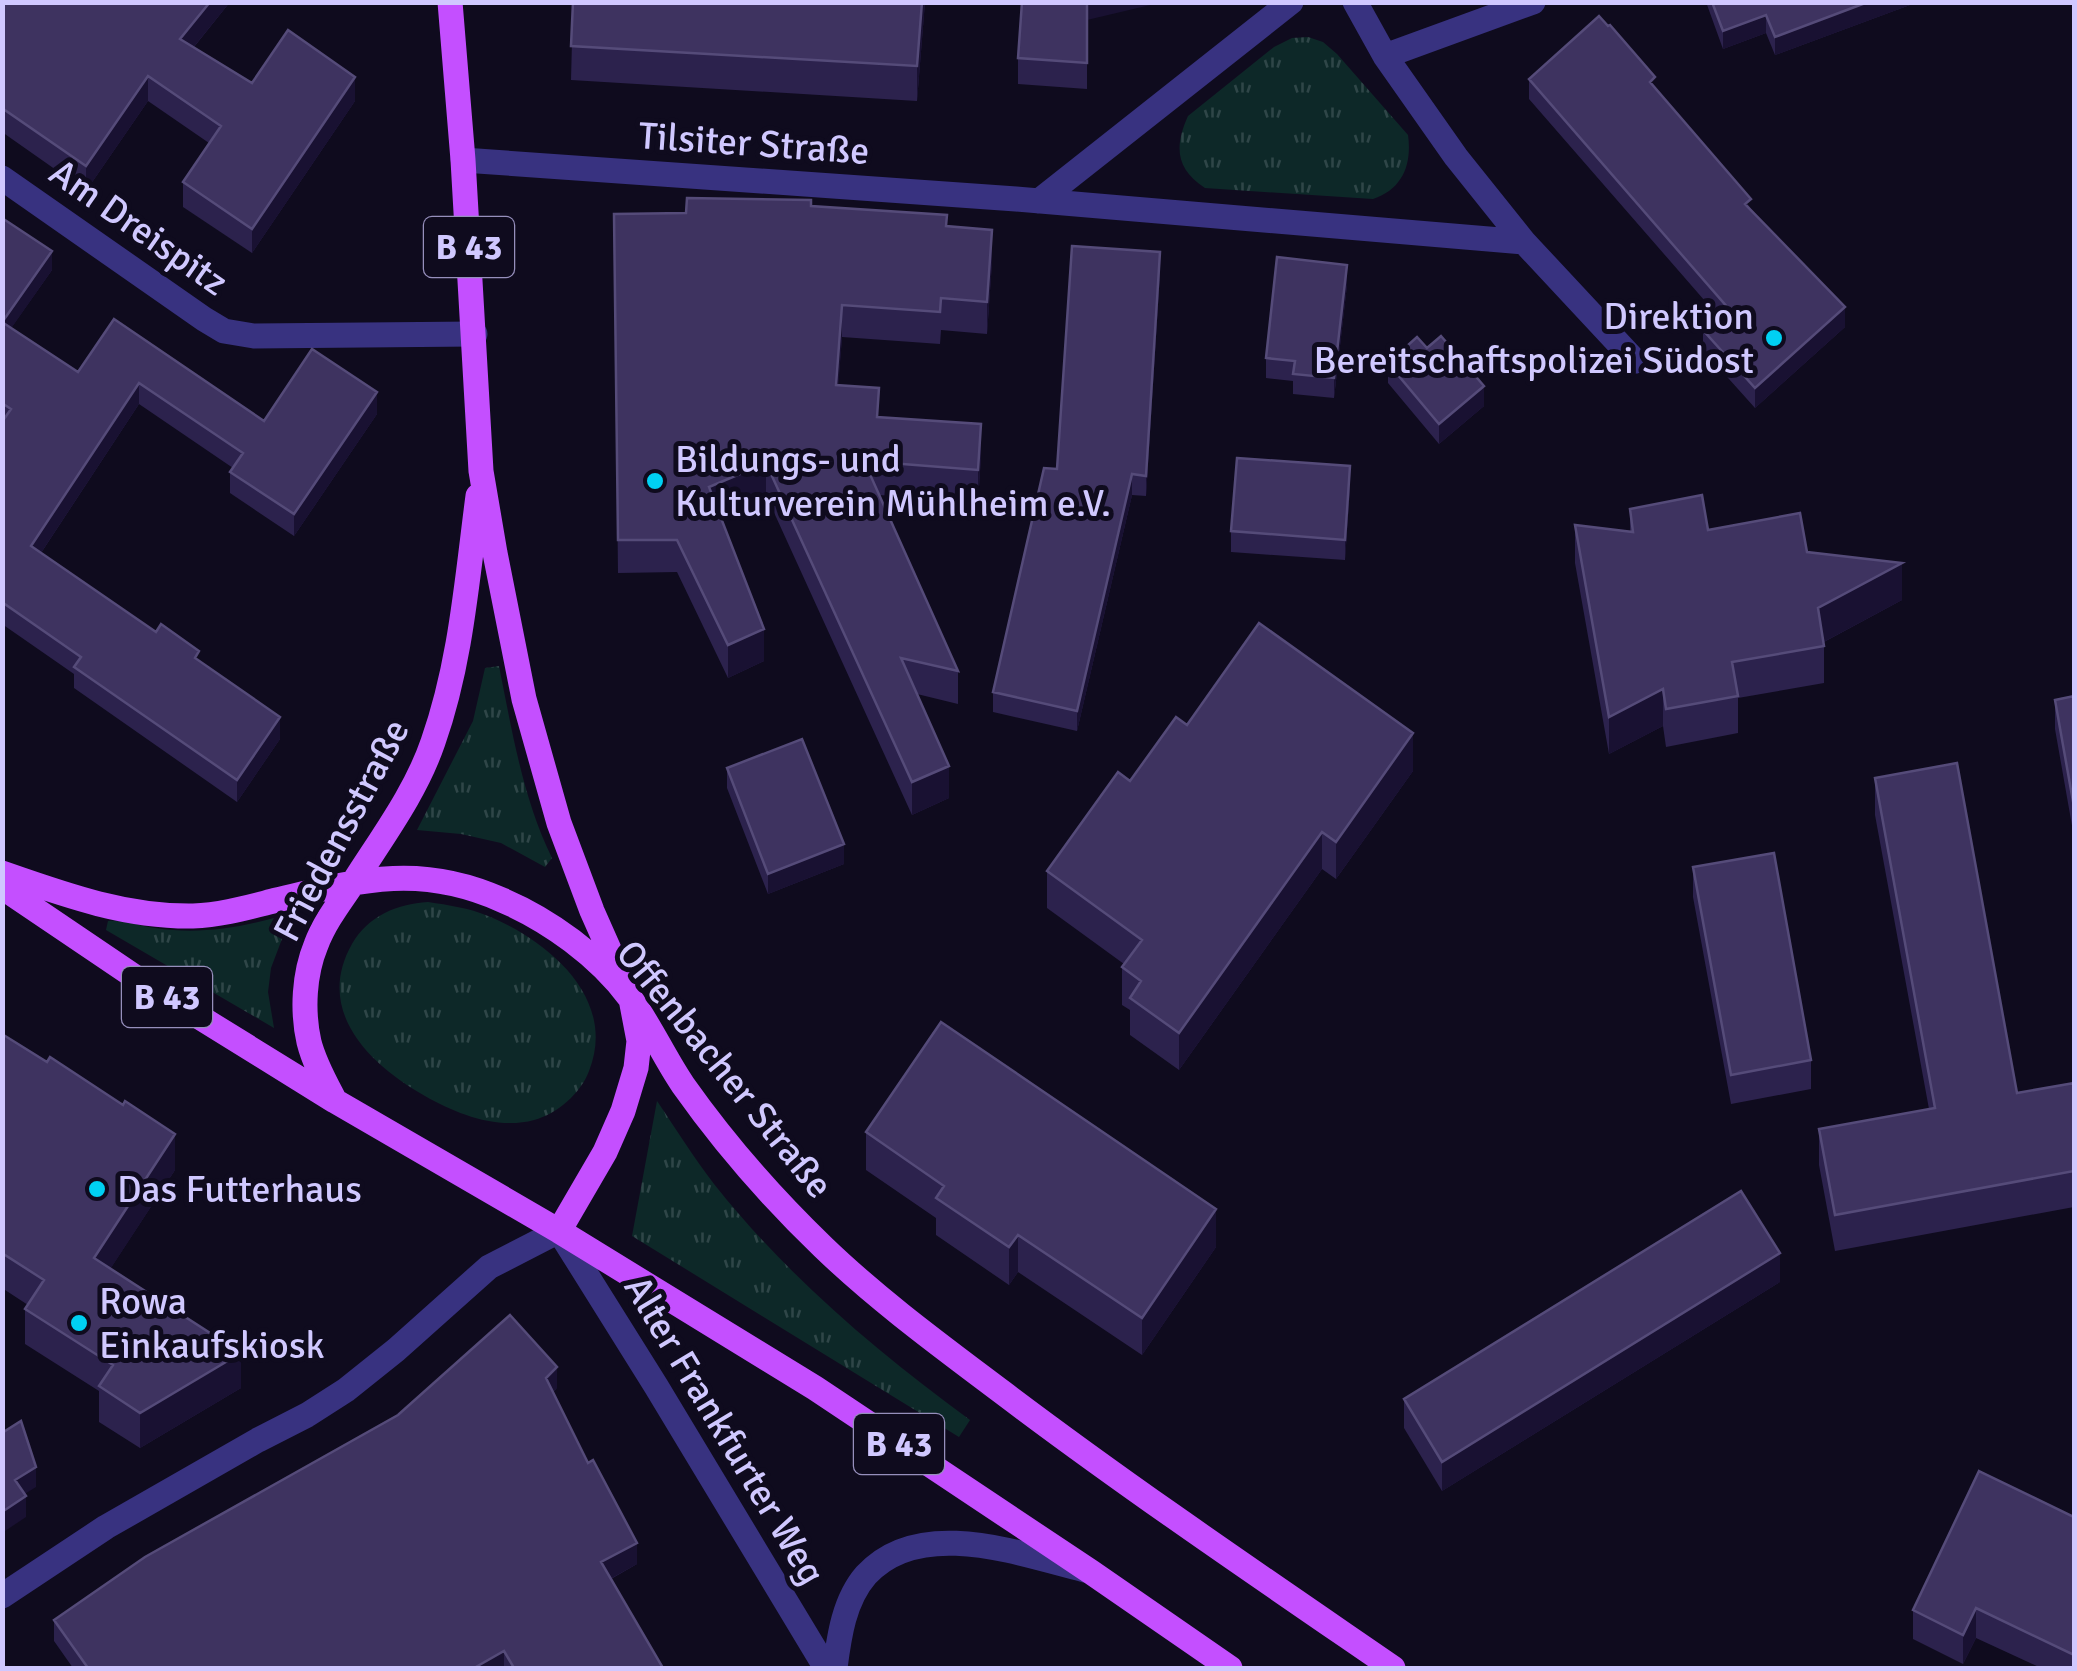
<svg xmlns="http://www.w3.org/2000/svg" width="2077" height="1671" viewBox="0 0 2077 1671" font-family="Signika,sans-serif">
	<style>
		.grass { fill: url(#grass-tufts) }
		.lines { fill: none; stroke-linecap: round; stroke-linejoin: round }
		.street { stroke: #383280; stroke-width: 25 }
		.primary { stroke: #c44fff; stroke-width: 25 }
		.wall { fill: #2c224d }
		.shaded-wall { fill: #191132 }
		.building { fill: #3e3360; stroke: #554b79; stroke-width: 2.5 }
		.poi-dot { fill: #00d0f3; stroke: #0f0b1e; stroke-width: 4 }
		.labels { text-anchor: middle; stroke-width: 10; stroke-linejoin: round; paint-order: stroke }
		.shield { fill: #0f0b1e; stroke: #968fbc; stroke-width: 2.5 }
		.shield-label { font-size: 35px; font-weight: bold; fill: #d0c8ff }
		.street-label { font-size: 38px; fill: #d0c8ff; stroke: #0f0b1e }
		.poi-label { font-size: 38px; fill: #d0c8ff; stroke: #0f0b1e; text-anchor: start }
	</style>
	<defs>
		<pattern id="grass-tufts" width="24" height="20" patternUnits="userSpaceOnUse" patternTransform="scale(2.5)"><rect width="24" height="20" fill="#0d2828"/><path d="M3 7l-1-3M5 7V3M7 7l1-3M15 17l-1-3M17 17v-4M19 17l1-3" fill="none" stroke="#2f4648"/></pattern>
	</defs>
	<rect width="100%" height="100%" fill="#0f0b1e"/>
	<path class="grass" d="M1308,37L1323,42L1337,54L1408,135C1412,164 1403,189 1373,199L1205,188C1176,169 1174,147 1188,116L1274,47L1292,38Z
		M499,666C512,731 523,799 552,858L545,867L501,843L461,834L417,830L473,721L485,668Z
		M428,902C448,905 469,908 488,916C547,940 618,998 589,1071C581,1093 557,1114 534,1120C497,1130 457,1114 425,1096C370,1065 314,1011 352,944C368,916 397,904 428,902Z
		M281,916L288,923L271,968L268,992L274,1028L106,930L108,921C124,919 139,926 155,928C198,935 240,928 281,916Z
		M657,1101C676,1129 694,1158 714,1184C787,1276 876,1351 970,1420L959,1437L632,1236Z"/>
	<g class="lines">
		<path class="street" d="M1355,2L1385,56L1456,157L1524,242L1635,361
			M1385,56L1533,2
			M463,160L1016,199L1524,242
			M2,178L204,319L224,331L254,336L475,334
			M1039,201L1291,2
			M2,1596L106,1527L258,1440L307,1415L346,1390L396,1350L489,1267L559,1231L656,1386L826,1668
			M835,1668C839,1637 844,1600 866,1575C920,1516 1020,1554 1085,1570"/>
		<path class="primary" d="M450,2L463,160L481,471L495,553L524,699L559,823L592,911L631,999L639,1041L636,1068L623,1111L605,1152L559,1231
			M2,873C65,895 126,917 193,916C222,915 249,907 277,900C359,880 420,863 502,900C549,920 599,956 630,998C650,1025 664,1057 683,1085C724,1143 772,1198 823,1247C878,1300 941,1346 1002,1392C1129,1488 1262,1578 1393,1668
			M2,887L138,979L335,1101L559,1231L815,1388L1091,1572L1230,1668
			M333,1097C324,1080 314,1062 309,1042C302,1011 304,974 316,945C325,921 341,901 355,880C383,836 416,792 433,742C461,663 467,579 478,496"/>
	</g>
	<path class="wall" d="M2,2H230L194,47L252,83L355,101L252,253L183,207V182L209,143L148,101L86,191L2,132Z
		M573,2H925L917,101L571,80Z
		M1706,2H1918L1775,55L1766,33L1723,49Z
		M1087,20V89L1018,84V58Z
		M1529,79L1655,88L1845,327L1755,408L1703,350V330L1718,316L1529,99Z
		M811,206L947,226L992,262L987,334L941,330L940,344L842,337L838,385L879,417L981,456L978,502L879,495L958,671V704L917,694L949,798L912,815L766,495L720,515L764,661L728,678L677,572L618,573L614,214L686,213Z
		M2,218L52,270L11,328L78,372L114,319L264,421L377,414L294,536L230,493V472L233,468L139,404L41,553L199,661L280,739L237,802L74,688V674L2,624Z
		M1160,273L1146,496L1132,495L1077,731L993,712V692L1057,469Z
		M1347,285L1334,398L1293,394V381L1266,378V358Z
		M1388,363L1484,406L1439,444L1388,383Z
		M1350,487L1345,560L1231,552V531Z
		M1630,509L1708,530L1807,552L1902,600L1824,642V683L1738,698V733L1666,747L1663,726L1609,754L1575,563V525L1630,532Z
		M2074,696V837L2055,729V700Z
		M1187,725L1413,771L1336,879L1322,869L1179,1070L1130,1035V1010L1122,1005V967L1124,964L1047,908V871L1130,781Z
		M727,768L844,864L768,894L727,788Z
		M1875,778L2017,1093L2074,1083V1207L1835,1251L1819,1165V1129L1929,1109L1875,815Z
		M1693,867L1811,1060V1089L1731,1104L1693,897Z
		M2,1034L47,1062L175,1170L110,1269L241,1388L140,1448L99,1422V1391L25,1344V1309L28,1305L2,1288Z
		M866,1132L1216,1247L1142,1355L1018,1272L1009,1285L936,1235V1218L866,1170Z
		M1780,1282L1442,1491L1404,1428V1399Z
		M557,1388L553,1392L637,1564L611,1579L663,1668H73L54,1641V1620Z
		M2074,1517V1668H2041L1976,1638L1963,1664L1913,1639V1610Z"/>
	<path class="shaded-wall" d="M210,2H230L180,64V39Z
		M922,2H925L917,101V66Z
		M1087,2H1163L1087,20Z
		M1868,2H1918L1775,55V37Z
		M1766,15V33L1723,49V31Z
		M148,76V101L86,191V166Z
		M355,77V101L252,253V229Z
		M992,230V262L987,334V302Z
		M52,251V270L3,340V321Z
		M1160,252V273L1146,496V476Z
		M1347,265V285L1334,398V378Z
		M842,305V337L836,418V385Z
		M1845,307V327L1755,408V388Z
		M139,383V404L31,568V546Z
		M1484,386V406L1439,444V424Z
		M377,392V414L294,536V514Z
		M981,424V456L978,502V470Z
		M766,463V495L709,519V487Z
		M1350,466V487L1345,560V540Z
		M1132,474V495L1077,731V711Z
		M1902,563V600L1818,645V608Z
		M764,629V661L728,678V645Z
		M1663,689V726L1609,754V717Z
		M280,717V739L237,802V780Z
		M1413,733V771L1336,879V842Z
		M949,766V798L912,815V782Z
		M1322,832V869L1179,1070V1033Z
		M844,844V864L768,894V874Z
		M175,1134V1170L94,1294V1258Z
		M1216,1209V1247L1142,1355V1318Z
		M1018,1235V1272L1009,1285V1247Z
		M1780,1253V1282L1442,1491V1462Z
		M241,1353V1388L140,1448V1413Z
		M557,1367V1388L546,1399V1378Z
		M36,1467V1487L15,1500V1480Z
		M26,1496V1517L2,1533V1512Z
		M637,1543V1564L601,1584V1562Z
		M1976,1608V1638L1963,1664V1635Z
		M504,1651V1668H474Z"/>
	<path class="building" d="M2,2H210L180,39L252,83L288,30L355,77L252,229L183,182L221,126L148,76L86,166L2,108Z
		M573,2H922L917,66L571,46Z
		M1022,2H1087V63L1018,58Z
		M1712,2H1868L1775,37L1766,15L1723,31Z
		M1599,16L1608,26L1610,25L1655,77L1650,82L1751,199L1745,204L1845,307L1755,388L1703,330L1728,308L1529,79Z
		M687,198L811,200V206L947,215L946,226L992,230L987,302L941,298L940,312L842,305L836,385L879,388L877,417L981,424L978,470L864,461L958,671L901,658L949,766L912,782L766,463L709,487L764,629L728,645L677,540H618L614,214L686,213Z
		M2,218L52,251L3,321H2Z
		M1072,246L1160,252L1146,476L1132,474L1077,711L993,692L1044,468L1057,469Z
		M1277,257L1347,265L1334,378L1293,374L1295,361L1266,358Z
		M114,319L264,421L312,349L377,392L294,514L230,472L243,453L139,383L31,546L156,632L161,624L199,651L195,658L280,717L237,780L74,667L81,657L2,602V422L11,409L2,403V322L78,372Z
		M1441,336L1484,386L1439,424L1388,363L1417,337L1427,348Z
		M1237,458L1350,466L1345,540L1231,531Z
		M1702,495L1708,530L1800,513L1807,552L1902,563L1818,608L1824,646L1732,662L1738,696L1666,709L1663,689L1609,717L1575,525L1633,532L1630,509Z
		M1259,623L1413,733L1336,842L1322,832L1179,1033L1130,998L1141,981L1122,967L1142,940L1047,871L1118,772L1130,781L1176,717L1187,725Z
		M2074,696V807L2055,700Z
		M802,739L844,844L768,874L727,768Z
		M1957,763L2017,1093L2074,1083V1171L1835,1215L1819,1129L1935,1108L1875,778Z
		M1774,853L1811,1060L1731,1075L1693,867Z
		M941,1022L1216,1209L1142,1318L1018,1235L1009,1247L936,1198L944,1186L866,1132Z
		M2,1034L47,1062L50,1057L123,1105L125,1101L175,1134L94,1258L241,1353L140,1413L99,1386L113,1365L25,1309L44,1280L2,1253Z
		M1741,1191L1780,1253L1442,1462L1404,1399Z
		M510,1315L557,1367L546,1378L588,1463L593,1460L637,1543L601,1562L663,1668H514L504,1651L474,1668H88L54,1620L145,1557L398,1415Z
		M21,1421L36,1467L15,1480L26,1496L2,1512V1433Z
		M1979,1471L2074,1517V1655L1976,1608L1963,1635L1913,1610Z"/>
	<g class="poi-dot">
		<circle cx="1774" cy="338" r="10"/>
		<circle cx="655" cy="481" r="10"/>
		<circle cx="97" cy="1189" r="10"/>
		<circle cx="79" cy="1323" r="10"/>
	</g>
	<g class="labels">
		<g class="shield">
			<rect x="424" y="217" width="90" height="60" rx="8"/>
			<rect x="122" y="967" width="90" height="60" rx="8"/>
			<rect x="854" y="1414" width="90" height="60" rx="8"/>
		</g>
		<g class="shield-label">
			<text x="469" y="259">B 43</text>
			<text x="167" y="1009">B 43</text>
			<text x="899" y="1456">B 43</text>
		</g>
		<g class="street-label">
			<text transform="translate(754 143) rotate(4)" y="13">Tilsiter Straße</text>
			<text transform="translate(139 227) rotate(35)" y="13">Am Dreispitz</text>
			<text transform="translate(341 830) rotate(-62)" y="13">Friedensstraße</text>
			<text transform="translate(725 1069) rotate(51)" y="13">Offenbacher Straße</text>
			<text transform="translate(725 1430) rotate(59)" y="13">Alter Frankfurter Weg</text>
		</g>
		<g class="poi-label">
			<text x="1754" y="329" text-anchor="end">Direktion<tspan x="1754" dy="44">Bereitschaftspolizei Südost</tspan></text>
			<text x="675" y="472">Bildungs- und<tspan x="675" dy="44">Kulturverein Mühlheim e.V.</tspan></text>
			<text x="117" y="1202">Das Futterhaus</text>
			<text x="99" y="1314">Rowa<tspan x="99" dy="44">Einkaufskiosk</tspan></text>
		</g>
	</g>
	<rect width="2077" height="1671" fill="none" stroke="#d0c8ff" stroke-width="10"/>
</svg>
